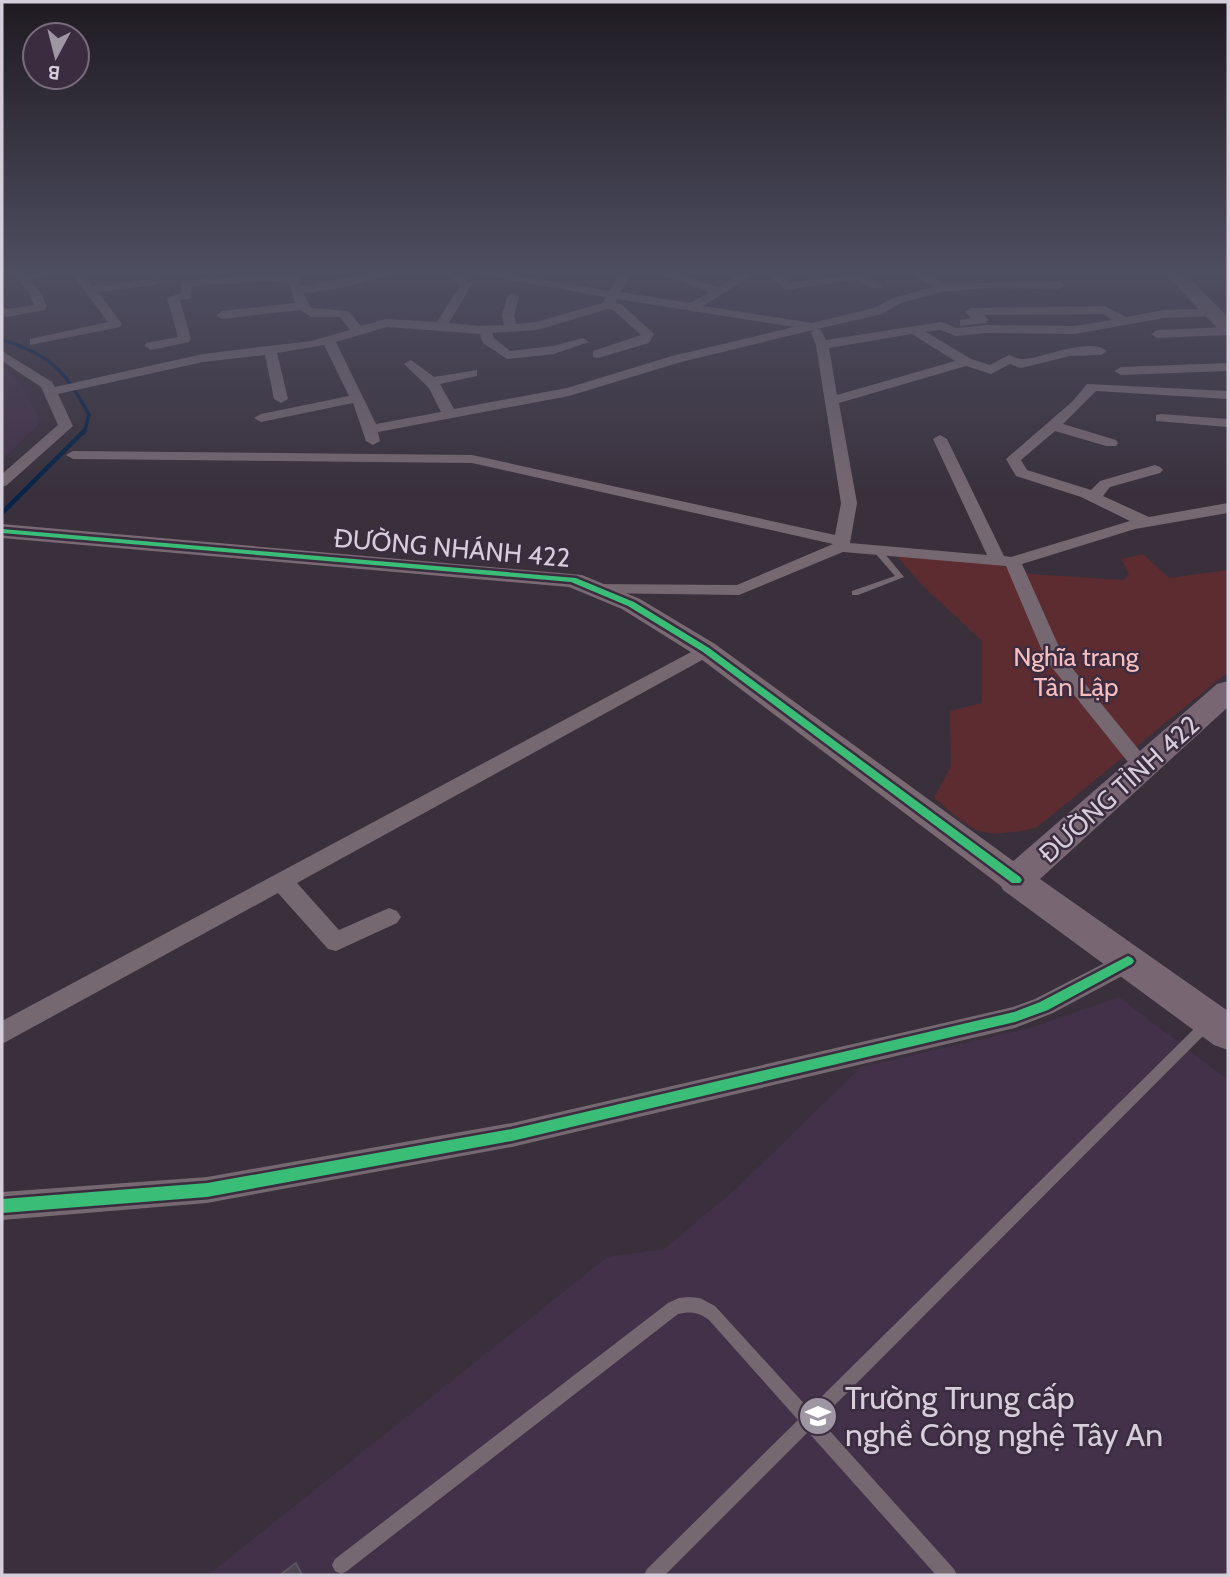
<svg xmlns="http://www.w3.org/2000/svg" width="1230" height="1577" viewBox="0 0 1230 1577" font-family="Cabin,sans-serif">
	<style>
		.built { fill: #423148 }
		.green { fill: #5d2c30 }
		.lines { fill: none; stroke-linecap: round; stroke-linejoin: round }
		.stream-far1 { stroke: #062348; stroke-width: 3.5 }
		.stream { stroke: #062348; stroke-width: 4.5 }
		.building { fill: #4a4550; stroke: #5a5661; stroke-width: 2 }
		.lane { fill: #766871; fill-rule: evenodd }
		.street { fill: #766871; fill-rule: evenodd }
		.secondary { fill: #7a6973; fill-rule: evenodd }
		.primary { fill: #786773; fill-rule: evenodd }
		.cycleway-casing { stroke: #3b2c40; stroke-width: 5 }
		.cycleway { fill: #3abd76; fill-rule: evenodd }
		.labels { text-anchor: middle; stroke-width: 5; stroke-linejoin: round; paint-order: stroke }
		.street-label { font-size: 26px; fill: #d6cdda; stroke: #3b2c40 }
		.park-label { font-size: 26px; fill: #f7bdbd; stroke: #3b2c40 }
		.near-poi-label { font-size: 32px; fill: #d6cdda; stroke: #3b2c40; text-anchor: start }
	</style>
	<rect width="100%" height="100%" fill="#39303c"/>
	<path class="built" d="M2,366L22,385L39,417L37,426L2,460Z
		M1119,997L1228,1080V1575H208L607,1257L664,1249L737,1188L861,1067L1033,1027Z"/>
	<path class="green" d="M895,554L986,562L1031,574L1124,580L1129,574L1121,559L1143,554L1169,578L1228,570V672L1036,828C979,839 978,835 934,798L951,766L950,711L982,703V641L924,587Z"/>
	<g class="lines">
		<path class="stream-far1" d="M2,340C50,354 66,371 89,415L84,433"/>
		<path class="stream" d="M2,513L84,431"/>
	</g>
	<path class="building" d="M296,1563L302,1575H280Z"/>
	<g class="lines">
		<path class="lane" d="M874,548H880L904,577L858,595H852V591L895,576L874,552Z
			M1206,1020L1210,1021L1212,1025L1210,1029L820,1420L954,1569L957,1575H936L808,1432L665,1575H644L647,1569L798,1420L709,1320C699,1312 690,1311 678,1314L347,1571L341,1574L335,1571L332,1565L335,1559L668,1303L679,1298L689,1297L700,1298L715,1306L809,1409L1202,1021Z"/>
		<path class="street" d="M13,274H52L30,281L41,293L47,307L45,310L7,317L2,315V307L8,309L34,305L30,294Z
			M72,274H83L92,286L154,279L160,282L154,285L98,292L122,324L120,327L30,345V339L108,322Z
			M264,274H300L301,286L366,274H393L337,289L303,293L311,308L348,311L361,326L386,319L437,322L460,285L445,274H459L472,284L449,323L479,326L504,325L502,315L507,297L513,293L519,297L514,315L516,324L536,322L603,303L606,297L478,274H507L610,291L618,274H632L620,292L690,303L710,292L659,274H677L719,287L740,274H754L703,306L812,323L874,308L893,298L933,287L912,274H927L947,284L1060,281L1066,285L1060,289L990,288L941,292L901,303L882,314L817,329L821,330L826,340L941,322L957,328L986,325L1075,326L1112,320L1103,314L984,315L988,320L986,323L960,326V320L971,318L965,312L971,308L1105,306L1126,317L1164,310L1218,309V315L1214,316L1164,318L1075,334L986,333L956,336L940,330L926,332L971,359L990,365L1009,355C1014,357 1020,360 1025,359C1046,357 1090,337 1107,351L1101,355L1070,356L1021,368L1010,364L991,374L966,366L839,403L857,503L850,543L987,555L933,439L940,435L947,439L1004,556L1011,557L1130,521L1081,497L1016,476L1006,459L1073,401L1087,384L1228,391V399L1096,391L1063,424L1116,440L1118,443L1116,446H1106L1055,431L1021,460L1027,470L1091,490L1100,481L1155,465L1160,467L1163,470L1160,473L1110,487L1103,496L1149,517L1228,503V513L1135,529L1022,564L1064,658L1153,767L1150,772H1136L1046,660L1006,566L843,552L739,595L592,593L586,592L583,588L586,584L737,585L833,544L472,463L73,459L66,455L73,451L472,455L835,535L841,503L816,345L811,333L813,330L681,362L569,396L378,432L380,441L373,445L366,441L353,403L261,422L254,418L261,414L349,396L324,345L277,353L288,399L281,403L274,399L265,355L203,362L58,394L73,426L7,485L2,487V474L58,425L41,387L2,361V351L52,382L55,387L203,354L311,341L350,330L340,317H312L300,310L222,319L216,315L222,311L295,303L288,280L192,286L191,298L180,300L191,339L189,342L151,350L145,346L146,343L178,337L167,298L181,293L182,281ZM617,299L794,327L672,356L567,388L454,409L440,384L477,376V370L434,377L411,360L404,364L429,388L441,412L376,424L336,342L387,327L480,334L483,343L507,359L554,354L589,342L583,338L553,346L510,351L494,338L492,333L537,330L608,309L613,310L641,335L593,351V357L598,358L649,343L654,334L621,304L615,303ZM912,334L955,361L837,395L829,348Z
			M768,274H780L789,282L863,274L883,287L873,289L855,280L786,290Z
			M1228,327V335L1157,338L1151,334L1157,330Z
			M1228,363V371L1121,375L1114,371L1121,367Z
			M1161,414L1228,419V427L1156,421V415Z
			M706,644L713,646L715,650L713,654L297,883L339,930L389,908L397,911L401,917L397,923L336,951L328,949L278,893L2,1044V1021Z
			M1128,951L1137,954L1140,961L1137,968L1053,1013L1015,1028L512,1147L207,1203L2,1220V1192L207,1177L512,1123L1013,1007L1035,999Z"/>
		<path class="secondary" d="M2,524L582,575L640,599L715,644L1027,871L1032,880L1027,889L1016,892L1005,889L697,656L622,609L569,587L2,538Z"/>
		<path class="primary" d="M1165,274H1185L1228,317V334L1221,332Z
			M1228,681V707L1040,879L1228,1011V1050L1214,1045L1003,890L998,880L1003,870L1217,684Z"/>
		<defs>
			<path id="cycleway" d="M2,529L576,578L634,602L709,648L1020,877L1022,880L1020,883H1012L703,652L628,606L571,582L2,533Z
				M1128,956L1132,958L1134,961L1132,964L1048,1010L1015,1022L512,1141L207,1197L2,1213V1199L207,1183L512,1129L1014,1012L1040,1002Z"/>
		</defs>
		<use href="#cycleway" class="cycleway-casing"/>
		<use href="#cycleway" class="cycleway"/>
	</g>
	<linearGradient id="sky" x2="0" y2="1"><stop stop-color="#1f1a21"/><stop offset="0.55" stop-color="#4e4e61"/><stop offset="1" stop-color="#4e4e61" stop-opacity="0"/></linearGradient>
	<rect width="1230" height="495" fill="url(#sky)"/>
	<defs>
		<symbol id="school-disc" viewBox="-11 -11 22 22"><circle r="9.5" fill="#9f96a3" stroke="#3b2c40"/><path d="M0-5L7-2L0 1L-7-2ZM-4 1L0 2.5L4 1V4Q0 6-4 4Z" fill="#fff"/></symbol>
	</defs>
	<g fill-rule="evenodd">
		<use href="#school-disc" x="796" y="1394" width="44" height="44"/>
	</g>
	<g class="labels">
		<g class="street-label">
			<text transform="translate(452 548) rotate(5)" y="9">ĐƯỜNG NHÁNH 422</text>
			<text transform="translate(1119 789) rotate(-42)" y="9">ĐƯỜNG TỈNH 422</text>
		</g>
		<g class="park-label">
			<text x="1076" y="666">Nghĩa trang<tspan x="1076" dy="30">Tân Lập</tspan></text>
		</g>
		<g class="near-poi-label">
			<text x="845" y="1409">Trường Trung cấp<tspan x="845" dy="37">nghề Công nghệ Tây An</tspan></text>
		</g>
	</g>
	<rect width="1230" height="1577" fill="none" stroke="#d6cdda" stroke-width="7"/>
	<g transform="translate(56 56) rotate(187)"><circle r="33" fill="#3b2c40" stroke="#796c7e" stroke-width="2"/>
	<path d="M0-5L12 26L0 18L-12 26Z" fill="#9f96a3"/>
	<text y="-10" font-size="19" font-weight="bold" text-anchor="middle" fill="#d6cdda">B</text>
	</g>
</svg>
